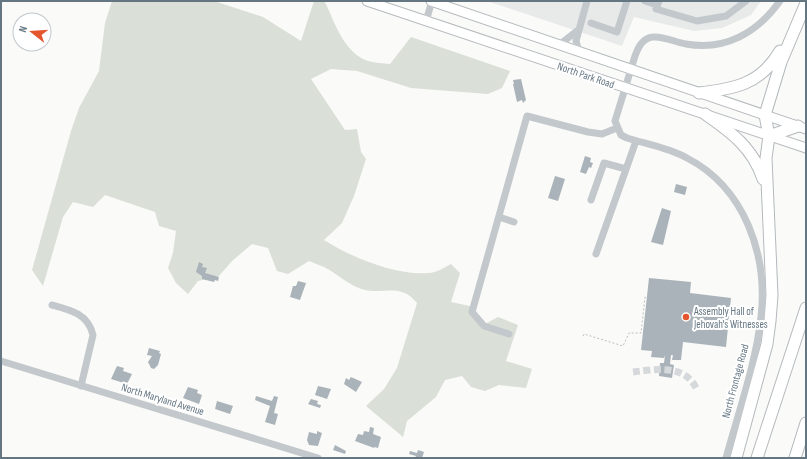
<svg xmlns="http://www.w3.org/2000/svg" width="807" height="459" viewBox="0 0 807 459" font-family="'Sofia Sans Condensed',sans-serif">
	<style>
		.built { fill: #e8e9e9 }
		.green { fill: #dadfd7 }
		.building { fill: #aab3b9 }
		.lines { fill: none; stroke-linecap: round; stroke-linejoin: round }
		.minor-tunnel { stroke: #d5d9db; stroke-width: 7; stroke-dasharray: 7 3.5; stroke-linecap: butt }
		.major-casing { stroke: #b5babe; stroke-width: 11 }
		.highway-casing { stroke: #b4b9bd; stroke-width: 13 }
		.path { stroke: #bbbfc2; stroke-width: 1; stroke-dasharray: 2 2; stroke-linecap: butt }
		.minor { stroke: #c3c8cc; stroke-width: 7 }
		.major { stroke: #fff; stroke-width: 9 }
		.highway { stroke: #fff; stroke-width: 11 }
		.poi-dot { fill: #e4572e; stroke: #fff; stroke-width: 1.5 }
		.labels { text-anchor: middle; stroke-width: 4; stroke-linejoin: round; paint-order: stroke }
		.street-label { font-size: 11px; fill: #657683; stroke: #fff }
		.poi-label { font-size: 11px; fill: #657683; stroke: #fff; text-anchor: start }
	</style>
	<rect width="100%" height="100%" fill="#fafaf8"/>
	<path class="built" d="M487,1H761L751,15L722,28L694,31L634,17L622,46Z"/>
	<path class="green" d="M112,1H214L263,17L301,41L314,1L325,2C335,23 344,53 368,61C375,63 383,63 390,64L411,37L510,71L502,88L488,94L411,88L357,71L331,69L311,79L345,130L357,129L361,152L366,159L354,196L342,223L324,240C351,257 396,276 429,273C436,273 445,267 451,264L460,273L451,302L474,307L483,325L498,317L518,325L506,361L532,369L526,388L499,385L485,391L471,387L462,376L445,380L436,397L407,421L403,437L366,406L384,389L397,368L417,303C401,283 386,294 365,290C349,286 338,274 324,267C319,265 314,263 309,261L288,274L277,271L268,248L252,244L232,261L219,276L198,281L188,294L176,283L168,268L173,253L176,231L159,226L155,212L105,195L93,207L73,202L63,217L43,286L32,270L71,131L79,108L99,71L105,23Z"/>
	<path class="building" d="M521,79L526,100L523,103L522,100L517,102L513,84H514L513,80Z
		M585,156L591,158L590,162L593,163L591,168L589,167L586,174L580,172Z
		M555,176L565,179L558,201L548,198Z
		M676,184L687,187L685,195L674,192Z
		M662,208L671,211L663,245L651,242Z
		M199,262L203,264L202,267L207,268L205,273L219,277L218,281L215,280L214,282L202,279V276L196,272Z
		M649,278L691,282L690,293L731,298L726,347L683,342L681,360H672L673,355H671L670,364L674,365L672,378L659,376L660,363H664L665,355L664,358L651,357L652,351L641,350Z
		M298,281L306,283L300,300L290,297L293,286H296Z
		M149,348L160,351L159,353L161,354L158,365L154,369L151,368L148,362L152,356L147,355Z
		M117,366L124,368L123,371L132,374L127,384L111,379Z
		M351,377L362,382L356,392L344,384L346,378L349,380Z
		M318,386L331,389L327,399L315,395Z
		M188,387L198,390L197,393L202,395L199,404L183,398Z
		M256,396L272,401L274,396L278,397L274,413L278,414L275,425L265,422L270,406L255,400Z
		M311,399L318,401L317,404L321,405L320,408L308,404Z
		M217,401L233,406L230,414L215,409Z
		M370,427L374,428L373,434L381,437L378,448L374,447V448L355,441L358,434L363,435L364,431L369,432Z
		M317,431L322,433L318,446L309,445L307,440L309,432L317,434Z
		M335,445L346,451L345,454L333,450Z
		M418,450L424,452L422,458H415L416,456L409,454L410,451L417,453Z"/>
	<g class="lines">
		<path class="minor-tunnel" d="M633,372C656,369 686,364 697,390"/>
		<defs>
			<path id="major" d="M367,1L806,148
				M431,1L806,129"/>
			<path id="highway" d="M699,93C734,89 761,84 780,51
				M705,114C731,132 753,148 763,179
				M769,136L798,126
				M736,458L767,344L770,321L772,295L766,158L769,136L765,115L781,62L806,3
				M757,458L806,308
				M795,458L806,423"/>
		</defs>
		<use href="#major" class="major-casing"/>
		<use href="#highway" class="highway-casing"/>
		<path class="path" d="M583,336L584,334L623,346L629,333H641L645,297H647"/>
		<path class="minor" d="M645,1L657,5
			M659,1L656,9L697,21L726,16L746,1
			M426,21L432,1
			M591,23L617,32L627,1
			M559,45L577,31
			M579,52L576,41L587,1
			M591,200L604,163L626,169
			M499,217L514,222
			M596,254L636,141
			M52,305C71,310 88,314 93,335L81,386
			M509,334L484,326L472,312L527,116L588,132L602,134L617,128
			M1,361L318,458
			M726,458C738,414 756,363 761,317C768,255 745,188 687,158C669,148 646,144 627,138L621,135L615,121L635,56C638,48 642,38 653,37C663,36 675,42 686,44C725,51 757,33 780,1"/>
		<use href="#major" class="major"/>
		<use href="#highway" class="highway"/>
	</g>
	<circle class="poi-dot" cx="686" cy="317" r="4"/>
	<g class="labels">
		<g class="street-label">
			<text transform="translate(586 75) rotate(19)" y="4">North Park Road</text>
			<text transform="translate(735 381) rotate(-75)" y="4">North Frontage Road</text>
			<text transform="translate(163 399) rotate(17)" y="4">North Maryland Avenue</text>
		</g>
		<g class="poi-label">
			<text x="694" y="315">Assembly Hall of<tspan x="694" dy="13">Jehovah's Witnesses</tspan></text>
		</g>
	</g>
	<rect width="807" height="459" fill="none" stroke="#657683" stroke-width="4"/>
	<g transform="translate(32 32) rotate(287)"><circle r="19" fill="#ffffff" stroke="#c1c8cd"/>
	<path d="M0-3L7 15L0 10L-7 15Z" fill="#e4572e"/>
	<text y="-6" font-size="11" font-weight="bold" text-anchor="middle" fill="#657683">N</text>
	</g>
</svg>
